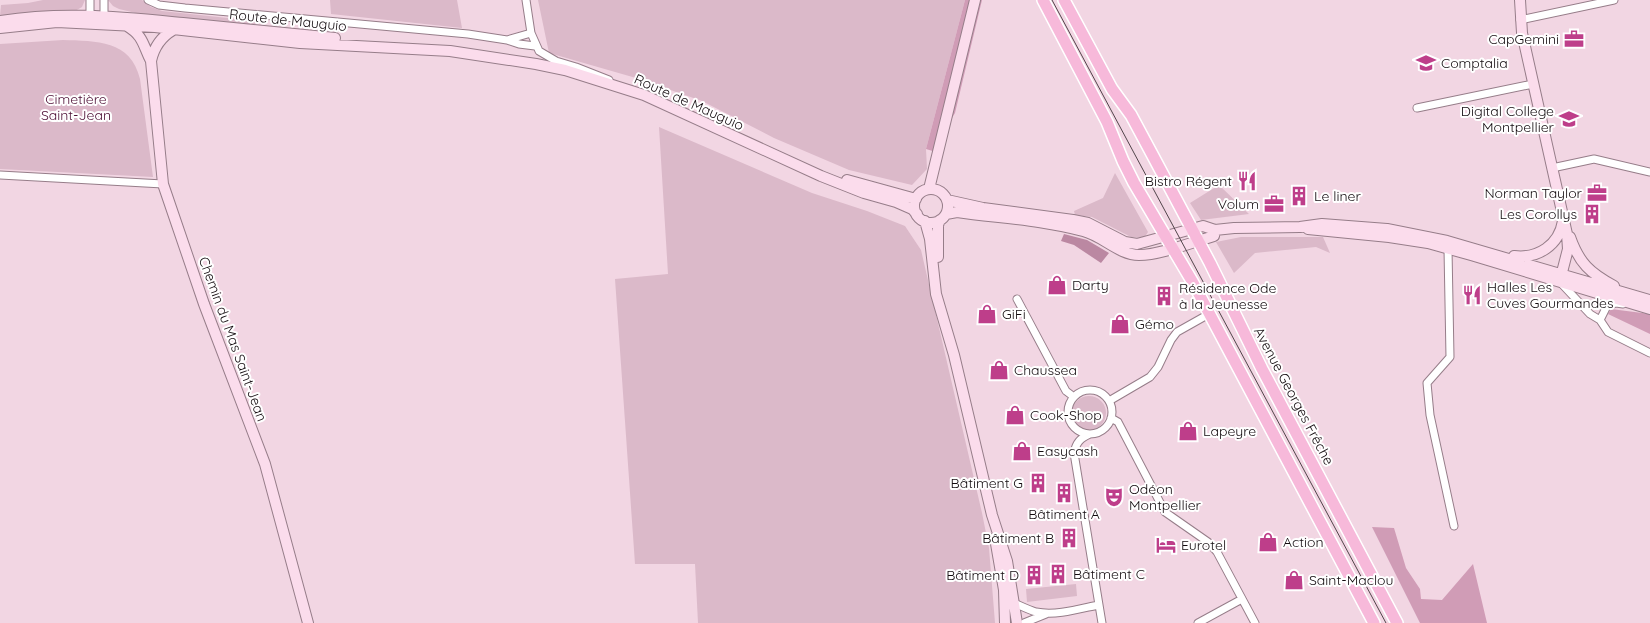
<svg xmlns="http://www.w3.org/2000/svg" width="1650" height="623" viewBox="0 0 1650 623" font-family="Quicksand,sans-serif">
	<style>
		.green { fill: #dbb9c9 }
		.forest { fill: #d09cb6 }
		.water { fill: #bb88a2 }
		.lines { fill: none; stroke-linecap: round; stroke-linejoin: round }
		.street-casing { stroke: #967d89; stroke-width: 9 }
		.secondary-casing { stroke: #967d89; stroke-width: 12 }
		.primary-casing { stroke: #fff; stroke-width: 14 }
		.street { stroke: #fff; stroke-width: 7 }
		.secondary { stroke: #fbdcec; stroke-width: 10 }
		.primary { stroke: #f7b9da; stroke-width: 11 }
		.tram { stroke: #52454b; stroke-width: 1 }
		.labels { text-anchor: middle; stroke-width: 4; stroke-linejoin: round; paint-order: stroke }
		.street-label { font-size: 14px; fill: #130b0f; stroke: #fff }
		.poi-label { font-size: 14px; fill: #130b0f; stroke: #fff; text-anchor: start }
		.park-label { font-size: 14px; fill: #4d0f35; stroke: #fff }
	</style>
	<rect width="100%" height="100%" fill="#f2d6e3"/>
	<path class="green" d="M43,0H85L82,7L75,11L29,12L0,16L1,5L28,3Z
		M108,0H142L151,7L162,11L256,21L255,27L140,14L119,9L113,6Z
		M330,0H457L462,28L331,14Z
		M538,0H965L926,149L927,169L912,185L849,170L774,138L702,101L636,78L549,53Z
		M63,40C96,41 131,40 140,79L153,177L0,169V44Z
		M659,127L812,193L867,211L905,226L921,250L982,513L989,548L995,623H698L695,564H635L615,279L668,274Z
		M1115,173L1148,232L1144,238L1131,237L1092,217L1075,215L1074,211L1103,198Z
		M1219,185L1249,214L1201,220L1190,203Z
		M1241,237H1323L1330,253L1316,247L1255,253L1234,273L1216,242Z
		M1072 413a17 17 0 1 1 34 0a17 17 0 1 1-34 0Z
		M1076,584L1077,596L1027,602L1026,589Z"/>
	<path class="forest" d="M965,0H982L955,113L947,126L939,153L926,149Z
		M1611,309L1650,314V334L1608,314Z
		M1372,527L1394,528L1406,568L1420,589L1421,599L1442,600L1473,564L1487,623H1420Z"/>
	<path class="water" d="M1064,234L1087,240L1109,253L1101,263L1074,245L1061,241Z"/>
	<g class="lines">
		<defs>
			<path id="street" d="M90,0V15
				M148,0L159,5L185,8L468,34L507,40L519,44L535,46
				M526,0L531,33L539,51L556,61L576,67L609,80
				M104,16V0
				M1520,20L1614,0
				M507,40L531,33
				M1417,108L1533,84
				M1552,168L1594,159L1650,172
				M0,175L163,184
				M1448,249L1450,357L1427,383L1430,415L1454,526
				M1560,282L1590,314L1600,320L1608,332L1650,353
				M1017,299L1066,391L1074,397
				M1600,320L1607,306L1616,303L1623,304
				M1068 412a22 22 0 1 1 44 0a22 22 0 1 1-44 0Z
				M1109,401L1150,377L1158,367L1171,340L1177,332L1209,314
				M1111,418L1118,422L1165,512L1208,542L1217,552L1255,623
				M1090,434C1080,438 1076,443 1074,453L1102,623
				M1014,603C1021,606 1029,610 1036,612C1056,616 1079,609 1098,605
				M1024,623L1046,614
				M1198,623L1242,599"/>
			<path id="secondary" d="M1520,0L1522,33L1567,234L1568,249L1560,280
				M0,21C64,11 119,17 183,23C234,28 285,33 335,38
				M127,26C144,36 143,46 151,61
				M0,28L57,22L155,27L300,43L450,51L536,64L565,70L644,95L821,176L864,193L896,202L912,209L917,214
				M173,30C161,37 154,47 151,61L163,184L204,304L265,464L308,623
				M847,180L916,199
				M929,189L975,0
				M914 206a17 17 0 1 1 34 0a17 17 0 1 1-34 0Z
				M947,200L983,208L1073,220L1088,223L1125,242L1137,244L1203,226L1215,230L1234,228L1300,227L1322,224L1387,229L1447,241L1649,300
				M946,214L957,212C999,218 1043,220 1083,231C1103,236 1119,255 1139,255C1160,255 1193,242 1214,236L1215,230
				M925,221L930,239L936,294L954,355L992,515L1007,561L1017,623
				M1308,229L1389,237L1428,243L1471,255L1650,309
				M1570,237C1579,263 1590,273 1614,286
				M1514,256C1538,259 1559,245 1563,221
				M938,257V225L940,220
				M995,538L1004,590L1005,623"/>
			<path id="primary" d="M1043,0L1107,122L1123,161L1134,183L1192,281L1374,623
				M1064,0L1112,89L1131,115L1153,156L1210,263L1262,369L1397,623"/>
		</defs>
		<use href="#street" class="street-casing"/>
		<use href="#secondary" class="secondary-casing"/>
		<use href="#primary" class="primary-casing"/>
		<use href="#street" class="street"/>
		<use href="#secondary" class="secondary"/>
		<use href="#primary" class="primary"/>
		<path class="tram" d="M1052,0L1386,623"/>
	</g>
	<defs>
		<symbol id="office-bare" viewBox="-9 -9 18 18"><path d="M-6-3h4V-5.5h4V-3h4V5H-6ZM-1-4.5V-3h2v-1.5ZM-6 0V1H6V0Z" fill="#be3e8a" stroke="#fff" stroke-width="2.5" paint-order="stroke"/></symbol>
		<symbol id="university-bare" viewBox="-9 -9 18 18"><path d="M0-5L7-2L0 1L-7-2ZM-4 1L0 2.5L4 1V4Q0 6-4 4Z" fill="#be3e8a" stroke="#fff" stroke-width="2.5" paint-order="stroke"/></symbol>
		<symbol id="restaurant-bare" viewBox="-9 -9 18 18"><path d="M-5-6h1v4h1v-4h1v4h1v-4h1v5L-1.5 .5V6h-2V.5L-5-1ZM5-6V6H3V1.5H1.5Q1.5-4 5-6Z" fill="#be3e8a" stroke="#fff" stroke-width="2.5" paint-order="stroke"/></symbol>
		<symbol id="building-bare" viewBox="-9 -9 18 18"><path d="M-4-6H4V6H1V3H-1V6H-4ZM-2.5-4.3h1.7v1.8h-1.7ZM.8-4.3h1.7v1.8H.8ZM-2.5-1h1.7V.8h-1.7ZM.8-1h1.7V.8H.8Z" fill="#be3e8a" stroke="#fff" stroke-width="2.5" paint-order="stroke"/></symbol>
		<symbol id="shop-bare" viewBox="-9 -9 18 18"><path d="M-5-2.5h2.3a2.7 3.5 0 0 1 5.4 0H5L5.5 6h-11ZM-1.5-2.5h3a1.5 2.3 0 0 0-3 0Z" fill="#be3e8a" stroke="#fff" stroke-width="2.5" paint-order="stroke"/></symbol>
		<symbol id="theatre-bare" viewBox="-9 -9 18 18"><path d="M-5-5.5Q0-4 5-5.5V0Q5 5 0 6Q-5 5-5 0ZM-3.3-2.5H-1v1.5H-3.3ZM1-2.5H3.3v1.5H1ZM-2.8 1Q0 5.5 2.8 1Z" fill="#be3e8a" stroke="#fff" stroke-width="2.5" paint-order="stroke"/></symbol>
		<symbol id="hotel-bare" viewBox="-9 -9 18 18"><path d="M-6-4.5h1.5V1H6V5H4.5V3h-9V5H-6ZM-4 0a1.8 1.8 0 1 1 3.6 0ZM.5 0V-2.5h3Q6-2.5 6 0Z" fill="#be3e8a" stroke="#fff" stroke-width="2.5" paint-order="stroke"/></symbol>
	</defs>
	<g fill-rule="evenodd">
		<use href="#office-bare" x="1560" y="25" width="28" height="28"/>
		<use href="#university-bare" x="1412" y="49" width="28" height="28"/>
		<use href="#university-bare" x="1555" y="105" width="28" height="28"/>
		<use href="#restaurant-bare" x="1233" y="167" width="28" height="28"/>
		<use href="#office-bare" x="1583" y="179" width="28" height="28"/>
		<use href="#building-bare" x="1285" y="182" width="28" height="28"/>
		<use href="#office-bare" x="1260" y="190" width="28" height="28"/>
		<use href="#building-bare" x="1578" y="200" width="28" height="28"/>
		<use href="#shop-bare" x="1043" y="271" width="28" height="28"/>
		<use href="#restaurant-bare" x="1458" y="281" width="28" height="28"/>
		<use href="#building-bare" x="1150" y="282" width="28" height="28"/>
		<use href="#shop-bare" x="973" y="300" width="28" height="28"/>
		<use href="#shop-bare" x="1106" y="310" width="28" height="28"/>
		<use href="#shop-bare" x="985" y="356" width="28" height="28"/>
		<use href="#shop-bare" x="1001" y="401" width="28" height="28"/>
		<use href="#shop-bare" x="1174" y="417" width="28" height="28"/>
		<use href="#shop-bare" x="1008" y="437" width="28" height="28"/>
		<use href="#building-bare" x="1024" y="469" width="28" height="28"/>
		<use href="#building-bare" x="1050" y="479" width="28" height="28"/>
		<use href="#theatre-bare" x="1100" y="483" width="28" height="28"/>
		<use href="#building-bare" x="1055" y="524" width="28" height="28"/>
		<use href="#shop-bare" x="1254" y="528" width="28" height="28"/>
		<use href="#hotel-bare" x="1152" y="531" width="28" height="28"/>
		<use href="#building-bare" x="1044" y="560" width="28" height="28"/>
		<use href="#building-bare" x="1020" y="561" width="28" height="28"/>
		<use href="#shop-bare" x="1280" y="566" width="28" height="28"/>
	</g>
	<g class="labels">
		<g class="street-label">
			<text transform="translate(288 20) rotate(6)" y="5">Route de Mauguio</text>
			<text transform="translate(689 102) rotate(24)" y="5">Route de Mauguio</text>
			<text transform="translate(233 339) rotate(70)" y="5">Chemin du Mas Saint-Jean</text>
			<text transform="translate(1294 396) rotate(62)" y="5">Avenue Georges Frêche</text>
		</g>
		<g class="poi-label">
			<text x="1559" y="44" text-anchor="end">CapGemini</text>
			<text x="1441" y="68">Comptalia</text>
			<text x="1554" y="116" text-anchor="end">Digital College<tspan x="1554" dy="16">Montpellier</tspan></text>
			<text x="1232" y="186" text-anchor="end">Bistro Régent</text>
			<text x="1582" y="198" text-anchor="end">Norman Taylor</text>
			<text x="1314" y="201">Le liner</text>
			<text x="1259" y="209" text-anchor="end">Volum</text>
			<text x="1577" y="219" text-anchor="end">Les Corollys</text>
			<text x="1072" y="290">Darty</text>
			<text x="1487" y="292">Halles Les<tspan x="1487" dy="16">Cuves Gourmandes</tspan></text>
			<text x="1179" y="293">Résidence Ode<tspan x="1179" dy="16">à la Jeunesse</tspan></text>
			<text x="1002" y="319">GiFi</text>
			<text x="1135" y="329">Gémo</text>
			<text x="1014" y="375">Chaussea</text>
			<text x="1030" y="420">Cook-Shop</text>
			<text x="1203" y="436">Lapeyre</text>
			<text x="1037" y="456">Easycash</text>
			<text x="1023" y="488" text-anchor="end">Bâtiment G</text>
			<text x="1129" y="494">Odéon<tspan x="1129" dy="16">Montpellier</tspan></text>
			<text x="1064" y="519" text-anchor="middle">Bâtiment A</text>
			<text x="1054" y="543" text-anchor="end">Bâtiment B</text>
			<text x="1283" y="547">Action</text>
			<text x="1181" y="550">Eurotel</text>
			<text x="1073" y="579">Bâtiment C</text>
			<text x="1019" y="580" text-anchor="end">Bâtiment D</text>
			<text x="1309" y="585">Saint-Maclou</text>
		</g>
		<g class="park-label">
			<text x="76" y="104">Cimetière<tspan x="76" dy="16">Saint-Jean</tspan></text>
		</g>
	</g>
</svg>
